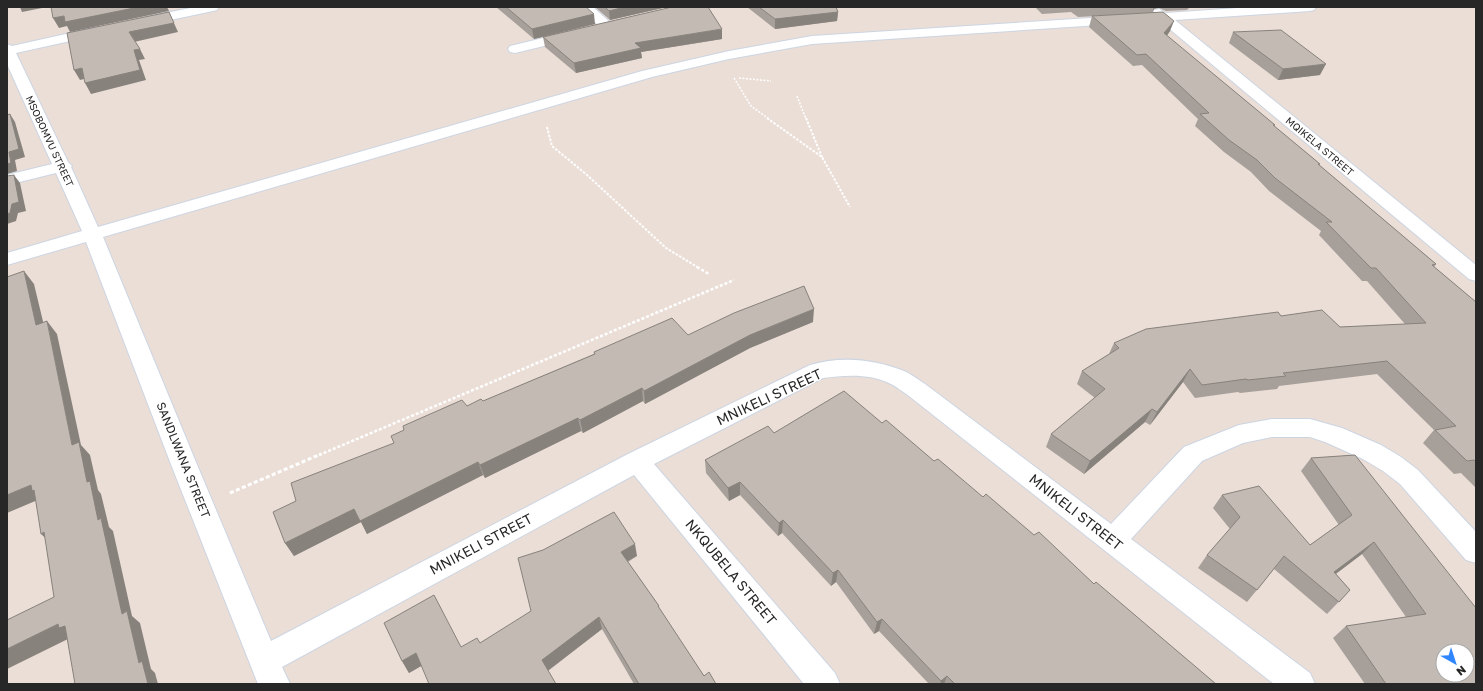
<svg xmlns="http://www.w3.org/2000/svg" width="1483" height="691" viewBox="0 0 1483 691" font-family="'Golos Text',sans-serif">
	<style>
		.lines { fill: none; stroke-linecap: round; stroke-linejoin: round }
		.minor-casing { stroke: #ccd5e2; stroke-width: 2 }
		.path-far3 { stroke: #fff; stroke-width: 1.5; stroke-dasharray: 2 1.5; stroke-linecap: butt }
		.path-far2 { stroke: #fff; stroke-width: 2; stroke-dasharray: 2.5 1.5; stroke-linecap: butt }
		.path-far1 { stroke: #fff; stroke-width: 2.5; stroke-dasharray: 3 2; stroke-linecap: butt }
		.path { stroke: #fff; stroke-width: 3; stroke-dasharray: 4 2.5; stroke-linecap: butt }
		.minor { fill: #fff; fill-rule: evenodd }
		.wall { fill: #a7a09a }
		.shaded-wall { fill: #88827d }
		.building { fill: #c2bab3; stroke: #88827d; fill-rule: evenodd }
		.labels { text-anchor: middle; stroke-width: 3; stroke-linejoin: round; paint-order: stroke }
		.far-street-label { font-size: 10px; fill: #272727; stroke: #fff }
		.street-label { font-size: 12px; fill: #272727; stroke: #fff }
		.near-street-label { font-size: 14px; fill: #272727; stroke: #fff }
	</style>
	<rect width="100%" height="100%" fill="#ebded7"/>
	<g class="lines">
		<defs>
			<path id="minor" d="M195,7H219L217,10L213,11L142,26L137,25L135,22L137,19Z
				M579,7H593L614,26L612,29H602Z
				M1252,7H1316L1314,10L1310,11L1175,20L1476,265V281L1469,279L1160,21L812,44L729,59L652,77L103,237L198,467L271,641L628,454L810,365C841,356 874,359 904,371C911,374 919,380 925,384L1111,524L1184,447L1239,425L1272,419H1310L1342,428L1381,445L1401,457L1418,470L1476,532V563L1466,560L1400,484L1383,471L1363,459L1325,442L1310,437H1272L1243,443L1202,461L1131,539L1310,673L1315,684H1274L909,396C903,392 897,387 891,384C871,373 844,375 823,378L654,464L835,673L840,684H804L634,475L282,667L290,684H258L172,467L86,242L7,265V253L82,231L56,173L7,185V175L52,164L7,64V44L12,46L97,27L102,28L104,31L102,34L16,53L68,162L72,166L71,167L98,227L642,71L729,51L812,36L1153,14L1154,10L1159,9L1166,13Z
				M572,31L577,32L579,35L577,38L515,53L510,52L508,49L510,46Z"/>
		</defs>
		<use href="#minor" class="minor-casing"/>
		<path class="path-far3" d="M734,78L751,106L769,119
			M739,78L771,81
			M797,96L806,119"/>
		<path class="path-far2" d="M767,118L822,157L850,207
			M806,118L822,157
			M547,127L552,146L587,175L666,248L699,268"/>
		<path class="path-far1" d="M697,267L709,274
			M319,455L734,280"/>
		<path class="path" d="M230,493L321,454"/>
		<use href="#minor" class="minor"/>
	</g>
	<path class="wall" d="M496,7H586L595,24L534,39Z
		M595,7H667L610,20Z
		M747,7H836L838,12L837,21L775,29Z
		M1029,7H1190L1187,10L1166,11L1159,8L1154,9L1152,13L1078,17L1071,12L1042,14L1036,8H1031Z
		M1092,16L1170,31L1167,36L1275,125L1274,126L1320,164L1319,165L1436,264L1434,267L1476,302V488L1461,473L1454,474L1423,443L1434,430L1377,374L1279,386L1277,389L1240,393L1238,392L1195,398L1183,382L1150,425L1145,422L1084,474L1046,447L1051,434L1095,398L1077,384L1082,371L1109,354L1114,343L1281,316L1340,327L1405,324L1367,281H1362L1319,235L1321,231L1269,191L1251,172L1224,152L1195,126L1198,119L1142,65L1133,66L1089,27Z
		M1233,32L1320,75L1278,80L1229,43Z
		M543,37L722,39L641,52L642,58L576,73L545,47Z
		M813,322L750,348L645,404L643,401L583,433L581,431L485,478L483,475L367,534L361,522L294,556L285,543L296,501L394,443L467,406L483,401L594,354V352Z
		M882,423L1034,535L1216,684H929L879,631L874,634L836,582L831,586L782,533L778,536L740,495L729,501L706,473L705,460L774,433Z
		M1355,455L1476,684H1365L1333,638L1346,626L1406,617L1362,554L1336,574L1350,590L1327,614L1274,569L1247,602L1198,568L1207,555L1230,529L1213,508L1222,495L1310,545L1339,525L1301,471L1311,458Z
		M637,556L628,562L659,606V609L704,676L716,684H634L602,629L548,671L421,666L409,673L402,661L480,643Z"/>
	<path class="shaded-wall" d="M20,7H47L22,12Z
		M139,7H169H167L169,11L70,32L67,26L59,28L53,18L64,16Z
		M625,7H667L610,20L609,11Z
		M1031,7H1036V8H1031Z
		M1154,7H1159L1154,9L1152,13Z
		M169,12L178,32L134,42L129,32Z
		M838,12L837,21L775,29V19Z
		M594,14L595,24L534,39L532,29Z
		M1174,21L1170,31L1160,44L1164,33Z
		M722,29V39L641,52L642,58L576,73L574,63L635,43Z
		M140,49L145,59L139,60L146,80L91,94L85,83L134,50Z
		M1326,64L1320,75L1278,80L1283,69Z
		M82,68L88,78L80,80L74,70Z
		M10,114L15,122L25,157L15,160L17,171L7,174V164L9,152Z
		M14,175L20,183L26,211L18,213L16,221L7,224V214Z
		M24,271L34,284L47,338L36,325Z
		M814,309L813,322L750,348L645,404L644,391L750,335Z
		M47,321L57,334L81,445L90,455L98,490L101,494L109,527L113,531L132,616L140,623L151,669L155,673L158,684H148L139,663L122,614L98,520L87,482L72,445Z
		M1190,369L1183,382L1150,425L1157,412Z
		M642,388L643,401L583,433L580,420Z
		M1152,409L1145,422L1084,474L1090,461Z
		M578,418L581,431L485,478L480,465Z
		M478,462L483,475L367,534L361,522L294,556L285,543L354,509Z
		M740,482V495L729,501L728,488Z
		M31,485L40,499L7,513V495Z
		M783,520L782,533L778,536L779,523Z
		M44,532L54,546L41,534Z
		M1374,542L1362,554L1322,584L1334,572Z
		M635,544L637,556L623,564L621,552Z
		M838,570L836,582L831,586L833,573Z
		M599,617L602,629L546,672L542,660Z
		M882,619L879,631L874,634L877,622Z
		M58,624L65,626L70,638L7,669V649Z
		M416,653L423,665L409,673L402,661Z
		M947,676L944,684H940L941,681Z"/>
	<path class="building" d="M51,7H139L65,22L64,16L53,18Z
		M506,7H586L594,14L532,29Z
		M605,7H625L609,11Z
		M672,7H708L722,29L635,43L641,48L574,63L543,37Z
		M759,7H836L838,12L775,19Z
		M169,12L174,23L129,32L140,49L134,50L140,70L85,83L82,68L74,70L67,33Z
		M1163,12L1174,21L1164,33L1275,125H1273L1320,164H1318L1436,264L1432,265L1476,302V462L1474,460L1467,461L1435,430L1456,426L1387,361L1283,373L1286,376L1248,380L1246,379L1202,385L1190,369L1157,412L1152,409L1090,461L1051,434L1105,389L1082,371L1119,348L1114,343L1146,329L1278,312L1281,316L1322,310L1340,327L1426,323L1376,268H1371L1326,222H1332L1275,178L1257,160L1229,140L1200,114L1209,113L1146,54L1137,55L1092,16Z
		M1281,30L1326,64L1283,69L1233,32Z
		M10,114L19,149L9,152L11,163L7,164V115Z
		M14,175L19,202L12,204L10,213L7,214V176Z
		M24,271L36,325L47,321L72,445L79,442L87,482L90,481L98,520L101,518L122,614L127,611L139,663L142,661L148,684H75L65,626L59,628L58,624L7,649V620L54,597L44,532L41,534L34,490L32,491L31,485L7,495V277Z
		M804,286L814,309L750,335L644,391L642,388L580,420L578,418L480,465L478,462L360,521L354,509L285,543L273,512L296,501L291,483L394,443L391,436L404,430L403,426L462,400L467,406L481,399L483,401L595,354L594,352L672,318L688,335L734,313Z
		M844,391L882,423L886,420L934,461L938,459L983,497L986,494L1034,535L1039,532L1094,584L1096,582L1216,684H955L947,676L941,681L882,619L877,622L838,570L833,573L783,520L779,523L740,482L728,488L705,460L768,426L774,433Z
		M1355,455L1476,608V684H1386L1346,626L1426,614L1374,542L1334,572L1350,590L1339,602L1284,556L1257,590L1207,555L1240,517L1222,495L1259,486L1310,545L1352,515L1311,458ZM1443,651H1467V675H1443Z
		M614,512L635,544L621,552L659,606H658L704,676L709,672L716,684H639L599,617L542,660L556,684H429L416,653L402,661L384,623L434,595L461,647L477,638L480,643L531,611L518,558L543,550Z"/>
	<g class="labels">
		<g class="far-street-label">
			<text transform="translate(50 141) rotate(65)" y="4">MSOBOMVU STREET</text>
			<text transform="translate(1320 146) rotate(40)" y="4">MQIKELA STREET</text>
		</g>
		<g class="street-label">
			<text transform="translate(183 460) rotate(68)" y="4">SANDLWANA STREET</text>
		</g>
		<g class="near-street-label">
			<text transform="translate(769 397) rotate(-25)" y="5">MNIKELI STREET</text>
			<text transform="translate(1076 512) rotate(38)" y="5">MNIKELI STREET</text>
			<text transform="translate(481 544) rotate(-28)" y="5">MNIKELI STREET</text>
			<text transform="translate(731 572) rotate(50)" y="5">NKQUBELA STREET</text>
		</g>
	</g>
	<rect width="1483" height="691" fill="none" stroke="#272727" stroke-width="16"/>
	<g transform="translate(1455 663) rotate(141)"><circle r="19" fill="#ffffff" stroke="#a9a9a9"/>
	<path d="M0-3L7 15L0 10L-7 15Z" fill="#3086ff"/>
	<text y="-6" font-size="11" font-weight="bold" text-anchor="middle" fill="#272727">N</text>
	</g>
</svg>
